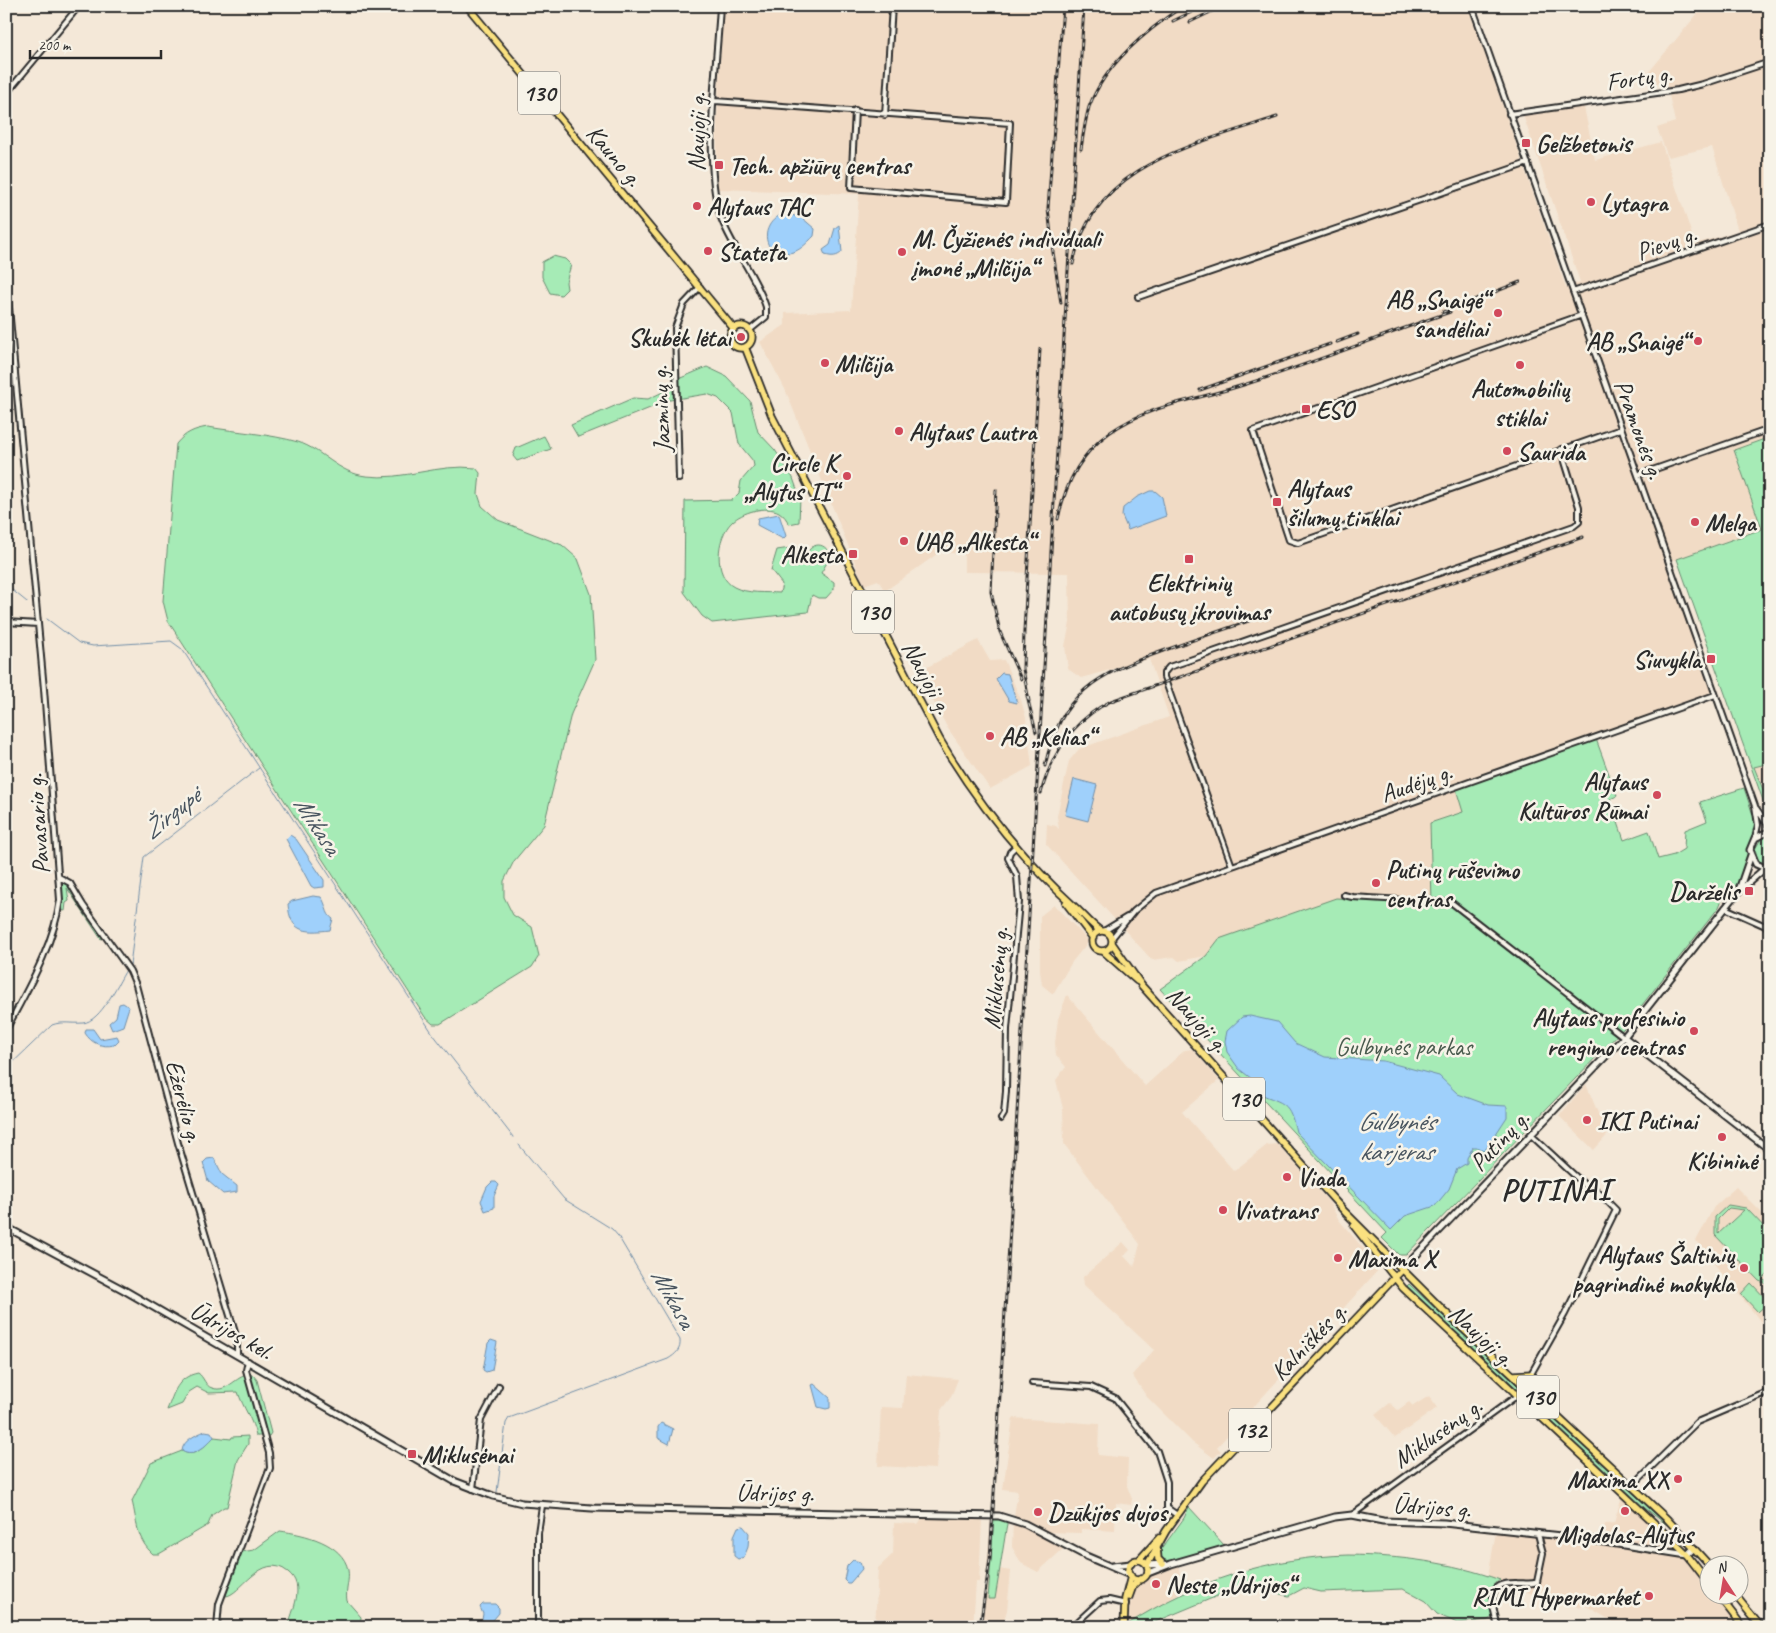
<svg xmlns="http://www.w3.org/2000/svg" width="1776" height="1633" viewBox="0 0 1776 1633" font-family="Caveat,sans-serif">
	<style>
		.built { fill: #f1dbc5 }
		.green { fill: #a6ebb6; stroke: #688b70; fill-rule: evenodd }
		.water { fill: #9fd0fb; stroke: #718ea8 }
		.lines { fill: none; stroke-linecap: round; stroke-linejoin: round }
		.stream { stroke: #718ea8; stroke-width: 1 }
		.street-casing { stroke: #2b2b2b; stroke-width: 8 }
		.secondary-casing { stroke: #2b2b2b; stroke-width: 9 }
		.primary-casing { stroke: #2b2b2b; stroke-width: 9 }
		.street { stroke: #f7f3e8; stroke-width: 4 }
		.secondary { stroke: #f7f3e8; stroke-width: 5 }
		.primary { stroke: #fae180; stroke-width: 5.5 }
		.rail-casing { stroke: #2b2b2b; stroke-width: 3 }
		.rail { stroke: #f7f3e8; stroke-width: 1; stroke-dasharray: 4; stroke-linecap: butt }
		.poi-dot { fill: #d1495b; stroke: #f7f3e8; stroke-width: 2 }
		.labels { text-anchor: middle; stroke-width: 5; stroke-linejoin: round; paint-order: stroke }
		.shield { fill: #f7f3e8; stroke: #686764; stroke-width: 1 }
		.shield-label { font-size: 24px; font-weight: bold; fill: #2b2b2b }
		.street-label { font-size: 25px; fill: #2b2b2b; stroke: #f7f3e8 }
		.poi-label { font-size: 25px; font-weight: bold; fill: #2b2b2b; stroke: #f7f3e8; text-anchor: start }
		.park-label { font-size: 25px; fill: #4a5b4e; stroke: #f7f3e8 }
		.water-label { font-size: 26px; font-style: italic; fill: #48545f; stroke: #f7f3e8 }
		.district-label { font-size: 30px; font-weight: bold; letter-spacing: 1px; fill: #2b2b2b; stroke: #f7f3e8 }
	</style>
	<rect width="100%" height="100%" fill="#f4e8d8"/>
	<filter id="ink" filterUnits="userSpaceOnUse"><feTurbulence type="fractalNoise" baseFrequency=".02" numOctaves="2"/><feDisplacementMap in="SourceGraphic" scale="10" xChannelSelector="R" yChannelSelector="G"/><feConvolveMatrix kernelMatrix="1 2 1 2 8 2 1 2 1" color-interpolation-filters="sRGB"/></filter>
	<g filter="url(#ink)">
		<path class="built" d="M723,6H1468L1566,288L1580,282L1523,115L1584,107L1595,160L1661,142L1695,244L1738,231L1712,147L1668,157L1657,128L1675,122L1667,86L1643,79L1704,6H1770V437L1734,450L1762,529L1666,563L1713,699L1456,789L1464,812L1430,823L1432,903L1219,939L1206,956L1179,961L1174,957L1152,960L1046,844L1047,824L1056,826L1059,829L1057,816L1069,761L1079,749L1169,717L1149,659L1081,678L1068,669L1065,646L1070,623L1069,573L964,572V554L940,552L885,591L878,580L864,585L785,389L760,342L785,325V313L851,310L859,194L717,189V121Z
			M978,640L990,661L1004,660L1021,700L1026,718L1032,766L990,789L947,727L918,672Z
			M1770,763V797H1766L1754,767Z
			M1054,905L1089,941L1072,962L1053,994L1042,985L1040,971V916Z
			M1067,995L1145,1086L1185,1050L1192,1049L1219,1080L1182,1112L1234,1171L1267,1145L1277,1144L1329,1202L1339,1220L1380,1268L1217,1447L1221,1451L1214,1458L1192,1442L1147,1397L1132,1375L1154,1350L1084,1285L1083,1277L1123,1242L1130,1250L1124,1256L1134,1267L1140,1244L1064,1144L1063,1109L1056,1080L1066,1067L1056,1055L1055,1043L1058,1019Z
			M1586,1084L1598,1113L1610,1132L1594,1150L1559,1116Z
			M1736,1187L1770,1221V1333L1696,1241L1714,1207Z
			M906,1374L958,1379L951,1397L941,1410L936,1469L878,1466L881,1407L903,1408Z
			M1429,1396L1437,1408L1395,1438L1375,1415L1390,1403L1398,1410L1409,1402L1413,1406Z
			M1013,1418L1099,1424L1098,1455L1128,1458L1127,1486L1132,1499L1131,1505L1116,1503L1115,1531L1081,1529V1533L1047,1532L1014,1516L1018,1491L1003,1489Z
			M1622,1496L1668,1541L1672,1548L1601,1538L1605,1524L1614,1523Z
			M923,1517L982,1518L979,1582H976L973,1627H875L878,1568L893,1554L894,1523L918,1524Z
			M991,1517H994L988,1599H995L999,1569L1011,1571L1007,1610L1002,1627H979L986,1581Z
			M1013,1521L1033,1530L1065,1547L1038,1572L1021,1563L1012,1547Z
			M1496,1532L1599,1543L1683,1557L1708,1587V1596H1715L1738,1626L1622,1627L1583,1604L1580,1608L1541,1589L1540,1597L1488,1576Z
			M1178,1564L1183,1592L1128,1624L1130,1604L1135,1588L1153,1572Z"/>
		<path class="green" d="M553,256L565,259L571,265L566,282L567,289L561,295L550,293L542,277V262Z
			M707,367L726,376L750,401L758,432L775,450L793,478L800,498L799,522L789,524C787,520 784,515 779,512C766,505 742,512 732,522C716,537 713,576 734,587C747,594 766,592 780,593L782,584L771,570L777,550L797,547L804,560C810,540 827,540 832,560L829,559L821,573L834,582V589L826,598H818L812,595L808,612L712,623L702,616L684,592L685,501L732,500L739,493L741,481L754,466L753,461L739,444L733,413L718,398L707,394L670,400L578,437L571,425L633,398L648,399L665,391L671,382Z
			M208,427C237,432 270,434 298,442C323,450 338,473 366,476C403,481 439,463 476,468L480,473L478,494L482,506L498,520L562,545L578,559L591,594L595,660L571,714L544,825L514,861L504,881V897L513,915L532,927L539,956L532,967L440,1024H433L425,1017L168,621L163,601L176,444C185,433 194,429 208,427Z
			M544,436L551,449L517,461L513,456L516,448Z
			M1770,437V763L1754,767L1766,797H1770V820L1677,559L1762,529L1734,450Z
			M1596,739L1617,796L1610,799L1624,840L1649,831L1658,859L1674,855L1684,849L1685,830L1707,821L1700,802L1744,788L1756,824L1744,873C1738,887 1724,892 1719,907L1624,1028L1406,1255H1399L1382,1238L1387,1233L1160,989L1206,956L1219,939L1336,898L1432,903L1430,823L1463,812L1456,789Z
			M1770,836V865L1768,866L1758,860L1755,849L1761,839Z
			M61,880L67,881L104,937L101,939L67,888L69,901L66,903L65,911L60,910Z
			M1728,1205L1746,1208L1770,1233V1272L1762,1280L1770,1282V1285L1759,1281L1715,1235V1217ZM1729,1208L1744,1210L1718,1234V1219Z
			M1751,1283L1769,1302L1758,1312L1741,1294Z
			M1409,1284L1667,1525L1645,1508L1407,1286Z
			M198,1373C204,1377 205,1386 212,1388C229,1394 237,1372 253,1375L257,1380L271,1433L269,1436H256C253,1420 243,1408 238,1392L209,1393L197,1387L189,1392L182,1404L167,1410C174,1393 177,1377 198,1373Z
			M248,1436V1444L238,1460L227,1507H224L212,1515L208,1525L159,1554H153C136,1539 137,1521 132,1501L151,1463L182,1451C194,1459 205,1446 214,1437L231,1439L232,1437Z
			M1189,1507L1225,1546L1166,1562L1161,1558L1160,1551L1184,1518Z
			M994,1517L1007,1521V1524L995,1599H988Z
			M280,1531C304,1534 343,1543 348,1570C350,1580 345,1590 347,1601L361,1617L360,1627H288C292,1610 306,1586 288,1572C261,1550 240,1597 225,1596L241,1552L254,1550Z
			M1349,1555C1400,1556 1451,1562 1500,1580C1487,1588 1491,1604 1492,1617L1488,1620L1457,1623L1437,1614L1425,1601L1403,1589L1321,1592L1304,1588L1289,1596L1280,1594L1268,1584L1227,1592L1143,1627H1128V1624C1195,1581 1269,1557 1349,1555Z"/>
		<path class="water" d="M784,214L801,217L815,229L814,236C799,251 793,257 772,250C760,237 769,218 784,214Z
			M839,225L842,252C837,257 832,257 825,255L823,250L830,245L835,228Z
			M1150,491H1155L1162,497L1166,516L1128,530L1122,516L1123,508L1137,497Z
			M779,514L786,536L783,539L757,525L758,518Z
			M1002,673L1008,674L1017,703L1009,701L996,679Z
			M1074,779L1097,785L1088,821L1065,815Z
			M290,835L296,839L324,880V887L314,888L311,886L286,839Z
			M313,896L321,897C327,904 325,914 333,919L330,930C304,933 290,932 288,904L292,901Z
			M123,1003L129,1007L123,1026L112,1030L109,1023L116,1017L119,1004Z
			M1250,1016L1277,1022L1295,1043L1325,1057L1383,1061L1439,1076L1458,1094L1488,1105L1507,1106V1117L1486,1149L1483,1151L1477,1147H1473L1467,1158V1163L1457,1169L1449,1189L1435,1206L1405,1216L1391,1230L1296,1132C1289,1101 1286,1105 1258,1093L1252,1079L1239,1069L1227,1052L1225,1041L1227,1031L1242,1017Z
			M86,1029H93L100,1039L117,1036L119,1040L114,1045C102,1048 91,1043 85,1033Z
			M214,1158L222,1174L237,1186V1192L223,1194L208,1181L203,1163L207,1159Z
			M492,1182H496L499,1185L494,1196V1208L485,1211L481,1201L487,1187Z
			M491,1340L497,1342L492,1370L486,1372L483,1370L488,1343Z
			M814,1384L830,1398V1408L826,1409L818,1407L812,1385Z
			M661,1423L673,1429L669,1444L658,1438V1427Z
			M205,1431L211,1432L214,1437C205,1446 194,1459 182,1451C183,1440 196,1435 205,1431Z
			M743,1526L749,1533L748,1547L744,1557L738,1559L734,1556V1536L738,1527Z
			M853,1560L860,1562L862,1569L850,1583H847L844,1580L847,1566Z
			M483,1604H495L499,1608V1613L488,1626L481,1625L483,1614L480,1607Z"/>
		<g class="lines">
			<path class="stream" d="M6,585L27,602
				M47,619L79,643L93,646L171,641L182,649L433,1034L513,1137
				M130,965L144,857L259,768
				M6,1069L52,1025C62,1021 72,1024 83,1023C101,1021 117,985 126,970
				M6,1350L11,1364L6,1381
				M497,1492L506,1423L509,1418L668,1359C676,1354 681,1350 680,1340L618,1236L612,1229L564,1199L519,1145"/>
			<defs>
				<path id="street" d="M720,6C717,64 703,162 720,215C731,247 756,275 766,307V317L750,330
					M1472,6L1755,806L1758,825L1755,838
					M6,94L79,6
					M715,101L1010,123L1006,202L851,188L855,110
					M1509,114L1678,90L1703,84L1770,62
					M885,115L892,6
					M6,275L44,689L60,900C54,945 27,990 6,1030
					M1573,292L1770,224
					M1138,297L1528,163
					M1582,315L1253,431L1289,540L1298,543L1621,429
					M1638,475L1770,429
					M679,479L675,328L684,304L700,287
					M6,622L38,624
					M1756,808L1770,828
					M1232,866L1164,677V673L1169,667L1190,660L1574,526L1579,522V507L1561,449
					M59,877L70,883L83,905L130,971L136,985L178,1143L237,1339V1354
					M1344,895L1352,897L1452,903L1624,1037
					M1725,908L1770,928
					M1104,931L1127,917
					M1112,938L1134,911L1156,893L1715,695
					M1001,1119L1004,1114L1006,1091L1007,1029L1019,902L1017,876L1008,858L1010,852L1016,846
					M1531,1135L1586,1186L1596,1190L1616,1210L1565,1314L1531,1374
					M1032,1383L1091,1387L1115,1398L1157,1451L1167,1482V1508L1177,1515
					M1632,1486L1697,1422L1770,1391
					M473,1489L481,1420L499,1386
					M1352,1515L1518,1395
					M217,1627L219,1604L270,1468L269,1453L246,1370L248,1361
					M538,1627V1533L542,1506
					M1072,1627L1100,1601L1109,1600L1126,1604
					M1498,1627C1492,1603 1484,1582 1517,1583C1524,1583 1531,1585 1537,1582L1543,1553L1538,1534"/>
				<path id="secondary" d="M1770,831L1755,838L1750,850L1756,864L1770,870
					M1740,887L1751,855
					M1624,1037L1770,1150
					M6,1227L124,1290L454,1481L493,1496L522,1503L592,1508L999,1516L1025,1524L1086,1556L1130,1575
					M1402,1270L1624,1037L1738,892L1764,869
					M1147,1565L1165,1564
					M1112,1566L1131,1564
					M1148,1573L1171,1564L1279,1533L1335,1517L1352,1515L1383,1521L1444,1523L1579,1538L1687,1555L1694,1548"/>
				<path id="primary" d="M467,6L734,329
					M730 337a11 11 0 1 1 22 0a11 11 0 1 1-22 0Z
					M745,347L772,416L940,740C977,802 1022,859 1076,908C1084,915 1091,925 1101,931
					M1066,903L1093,938
					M1092 941a10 10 0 1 1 20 0a10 10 0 1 1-20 0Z
					M1112,943L1142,986L1345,1212L1443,1310L1667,1519L1710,1566
					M1103,951L1137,981
					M1354,1226L1403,1288L1650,1519L1687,1555L1708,1582
					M1514,1375L1531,1374L1534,1394
					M1157,1548L1158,1559L1163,1564
					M1139,1560L1159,1538
					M1128 1570a10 10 0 1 1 20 0a10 10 0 1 1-20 0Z
					M1147,1565L1166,1531L1202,1481L1402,1270
					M1719,1596L1743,1627
					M1736,1596L1761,1627
					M1129,1597L1133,1586L1140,1579
					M1124,1627L1125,1599L1131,1576"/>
			</defs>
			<use href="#street" class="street-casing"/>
			<use href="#secondary" class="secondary-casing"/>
			<use href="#primary" class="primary-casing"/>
			<use href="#street" class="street"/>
			<use href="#secondary" class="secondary"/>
			<use href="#primary" class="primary"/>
			<defs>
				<path id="rail" d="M1173,21L1204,6
					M1190,22L1223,6
					M1081,149C1083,135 1085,121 1089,107C1105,64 1146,31 1183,6
					M1052,246L1061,303
					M1053,252L1048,208L1063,6
					M1073,264C1092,164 1194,145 1277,117
					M1443,312L1520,282
					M1337,342L1358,334
					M1200,390L1330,344
					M996,490L991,592L1000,632L1021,679
					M1058,519C1065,485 1080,454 1109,433C1148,405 1196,400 1240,386C1311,364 1380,336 1450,312
					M1027,696L1036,732
					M1029,701L1023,669L1024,631L1040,349
					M1045,766C1061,692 1096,675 1163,651C1193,640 1223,630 1254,619
					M1041,793C1052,753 1073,720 1111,701L1583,537
					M980,1627L990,1559L1084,6"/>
			</defs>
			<use href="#rail" class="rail-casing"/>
			<use href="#rail" class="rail"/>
		</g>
	</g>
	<g class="poi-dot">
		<rect x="1521" y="138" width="10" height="10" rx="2.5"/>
		<rect x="714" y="160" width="10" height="10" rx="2.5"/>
		<circle cx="1591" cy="202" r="5"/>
		<circle cx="697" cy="206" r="5"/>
		<circle cx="708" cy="251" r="5"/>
		<circle cx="902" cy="252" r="5"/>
		<circle cx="1498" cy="313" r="5"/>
		<circle cx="741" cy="337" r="5"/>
		<circle cx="1698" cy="341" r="5"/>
		<circle cx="825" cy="363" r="5"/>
		<circle cx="1520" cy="365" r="5"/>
		<rect x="1301" y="404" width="10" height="10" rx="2.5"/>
		<circle cx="899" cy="431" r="5"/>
		<circle cx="1507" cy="451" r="5"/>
		<circle cx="847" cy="476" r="5"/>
		<rect x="1272" y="497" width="10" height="10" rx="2.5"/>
		<circle cx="1695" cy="522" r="5"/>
		<circle cx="904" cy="541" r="5"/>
		<rect x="848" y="549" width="10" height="10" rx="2.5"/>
		<rect x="1184" y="554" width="10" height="10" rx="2.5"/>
		<rect x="1706" y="654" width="10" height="10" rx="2.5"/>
		<circle cx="990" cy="736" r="5"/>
		<circle cx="1657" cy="795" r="5"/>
		<circle cx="1376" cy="883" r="5"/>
		<rect x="1744" y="886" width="10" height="10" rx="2.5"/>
		<circle cx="1694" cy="1031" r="5"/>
		<circle cx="1587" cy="1120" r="5"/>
		<circle cx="1722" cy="1137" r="5"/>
		<circle cx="1287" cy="1177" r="5"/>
		<circle cx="1223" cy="1210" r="5"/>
		<circle cx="1338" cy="1258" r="5"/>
		<circle cx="1744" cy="1268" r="5"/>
		<rect x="407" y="1449" width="10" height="10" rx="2.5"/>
		<circle cx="1678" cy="1479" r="5"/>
		<circle cx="1625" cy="1511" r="5"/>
		<circle cx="1038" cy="1512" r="5"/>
		<circle cx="1156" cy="1584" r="5"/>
		<circle cx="1649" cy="1596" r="5"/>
	</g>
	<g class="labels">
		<g class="shield">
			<rect x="518" y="71.5" width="42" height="43" rx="4"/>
			<rect x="852" y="590.5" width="42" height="43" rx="4"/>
			<rect x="1223" y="1077.5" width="42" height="43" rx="4"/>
			<rect x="1517" y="1375.5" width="42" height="43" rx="4"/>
			<rect x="1229" y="1408.5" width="42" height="43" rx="4"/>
		</g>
		<g class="shield-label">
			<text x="539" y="101">130</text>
			<text x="873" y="620">130</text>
			<text x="1244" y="1107">130</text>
			<text x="1538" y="1405">130</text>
			<text x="1250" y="1438">132</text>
		</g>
		<g class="street-label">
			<text transform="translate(1639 77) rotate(-8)" y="9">Fortų g.</text>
			<text transform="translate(696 132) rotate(-89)" y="9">Naujoji g.</text>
			<text transform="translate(615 155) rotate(50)" y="9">Kauno g.</text>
			<text transform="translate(1666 242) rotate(-19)" y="9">Pievų g.</text>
			<text transform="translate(660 409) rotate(-92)" y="9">Jazminų g.</text>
			<text transform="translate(1640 429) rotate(70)" y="9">Pramonės g.</text>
			<text transform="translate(928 677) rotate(62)" y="9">Naujoji g.</text>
			<text transform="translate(1416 782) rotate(-19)" y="9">Audėjų g.</text>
			<text transform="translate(37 824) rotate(-94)" y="9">Pavasario g.</text>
			<text transform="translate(995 978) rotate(-85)" y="9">Miklusėnų g.</text>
			<text transform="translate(1198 1019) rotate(48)" y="9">Naujoji g.</text>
			<text transform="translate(185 1101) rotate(75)" y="9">Ežerėlio g.</text>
			<text transform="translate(1499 1140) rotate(-46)" y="9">Putinų g.</text>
			<text transform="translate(232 1330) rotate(30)" y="9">Ūdrijos kel.</text>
			<text transform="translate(1482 1335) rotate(43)" y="9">Naujoji g.</text>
			<text transform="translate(1308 1341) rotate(-46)" y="9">Kalniškės g.</text>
			<text transform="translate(1437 1432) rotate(-35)" y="9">Miklusėnų g.</text>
			<text transform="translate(775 1492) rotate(1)" y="9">Ūdrijos g.</text>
			<text transform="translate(1432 1506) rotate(4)" y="9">Ūdrijos g.</text>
		</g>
		<g class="poi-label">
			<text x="1536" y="152">Gelžbetonis</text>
			<text x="729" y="174">Tech. apžiūrų centras</text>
			<text x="1601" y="211">Lytagra</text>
			<text x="707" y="215">Alytaus TAC</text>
			<text x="912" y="247">M. Čyžienės individuali<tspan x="912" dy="29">įmonė „Milčija“</tspan></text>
			<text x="718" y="260">Stateta</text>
			<text x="1488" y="308" text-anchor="end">AB „Snaigė“<tspan x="1488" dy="29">sandėliai</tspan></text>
			<text x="731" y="346" text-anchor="end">Skubėk lėtai</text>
			<text x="1688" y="350" text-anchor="end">AB „Snaigė“</text>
			<text x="835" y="372">Milčija</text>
			<text x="1520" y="397" text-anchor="middle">Automobilių<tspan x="1520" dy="29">stiklai</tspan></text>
			<text x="1316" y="418">ESO</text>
			<text x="909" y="440">Alytaus Lautra</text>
			<text x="1517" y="460">Saurida</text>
			<text x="837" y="471" text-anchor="end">Circle K<tspan x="837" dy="29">„Alytus II“</tspan></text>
			<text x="1287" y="497">Alytaus<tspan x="1287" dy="29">šilumų tinklai</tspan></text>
			<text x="1705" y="531">Melga</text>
			<text x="914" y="550">UAB „Alkesta“</text>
			<text x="843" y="563" text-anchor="end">Alkesta</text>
			<text x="1189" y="591" text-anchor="middle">Elektrinių<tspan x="1189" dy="29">autobusų įkrovimas</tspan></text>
			<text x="1701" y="668" text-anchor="end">Siuvykla</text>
			<text x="1000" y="745">AB „Kelias“</text>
			<text x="1647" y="790" text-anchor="end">Alytaus<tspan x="1647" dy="29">Kultūros Rūmai</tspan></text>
			<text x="1386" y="878">Putinų rūševimo<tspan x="1386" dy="29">centras</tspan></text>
			<text x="1739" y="900" text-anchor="end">Darželis</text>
			<text x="1684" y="1026" text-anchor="end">Alytaus profesinio<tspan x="1684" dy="29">rengimo centras</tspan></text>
			<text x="1597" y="1129">IKI Putinai</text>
			<text x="1722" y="1169" text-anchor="middle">Kibininė</text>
			<text x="1297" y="1186">Viada</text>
			<text x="1233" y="1219">Vivatrans</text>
			<text x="1734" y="1263" text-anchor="end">Alytaus Šaltinių<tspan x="1734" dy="29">pagrindinė mokykla</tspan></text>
			<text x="1348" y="1267">Maxima X</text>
			<text x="422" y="1463">Miklusėnai</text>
			<text x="1668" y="1488" text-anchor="end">Maxima XX</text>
			<text x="1048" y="1521">Dzūkijos dujos</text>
			<text x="1625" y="1543" text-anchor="middle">Migdolas-Alytus</text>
			<text x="1166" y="1593">Neste „Ūdrijos“</text>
			<text x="1639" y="1605" text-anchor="end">RIMI Hypermarket</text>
		</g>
		<g class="park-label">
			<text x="1404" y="1055">Gulbynės parkas</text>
		</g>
		<g class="water-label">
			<text transform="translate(171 813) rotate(-38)" y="9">Žirgupė</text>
			<text transform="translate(318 825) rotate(57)" y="9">Mikasa</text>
			<text x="1396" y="1130">Gulbynės<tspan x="1396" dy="30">karjeras</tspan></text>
			<text transform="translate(674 1298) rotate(61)" y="9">Mikasa</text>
		</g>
		<g class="district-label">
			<text x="1556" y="1200">PUTINAI</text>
		</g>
	</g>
	<rect width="1776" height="1633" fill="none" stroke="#f7f3e8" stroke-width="25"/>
	<rect x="12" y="12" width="1751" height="1608" fill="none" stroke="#2b2b2b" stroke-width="2" filter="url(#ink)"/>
	<g transform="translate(1724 1580) rotate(348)"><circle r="24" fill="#f7f3e8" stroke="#a5a39c"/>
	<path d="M0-4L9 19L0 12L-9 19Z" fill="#d1495b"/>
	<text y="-8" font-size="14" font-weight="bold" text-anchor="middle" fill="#2b2b2b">N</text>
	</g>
	<path d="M30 50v8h131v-8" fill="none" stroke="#2b2b2b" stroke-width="2.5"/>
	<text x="38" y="50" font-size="15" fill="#2b2b2b" stroke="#f7f3e8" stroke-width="4" paint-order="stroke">200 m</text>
</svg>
